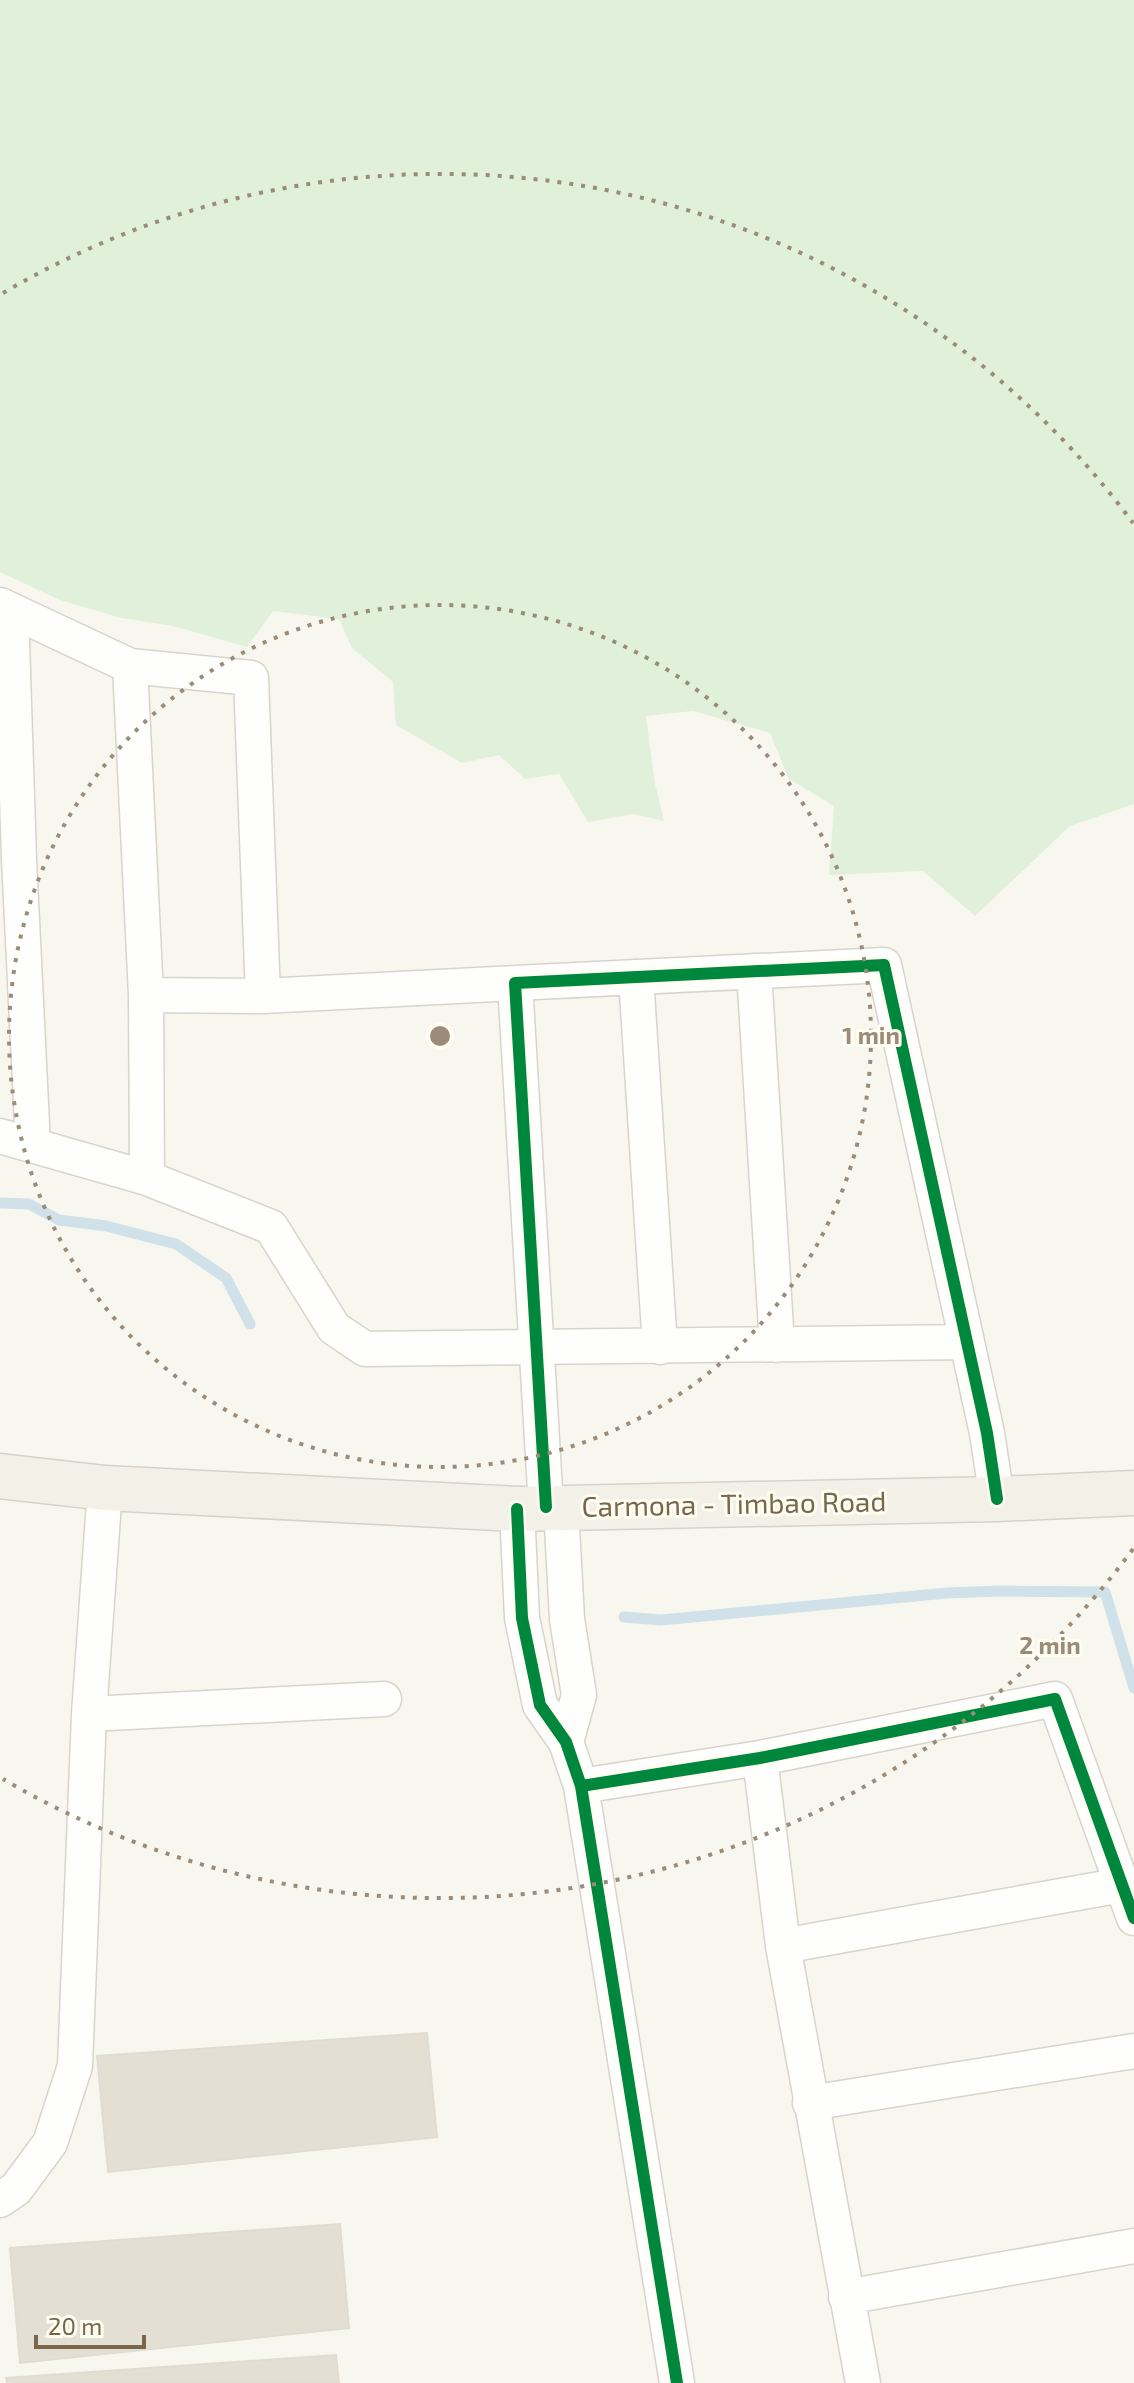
<svg xmlns="http://www.w3.org/2000/svg" width="1134" height="2383" viewBox="0 0 1134 2383" font-family="'Exo 2',sans-serif">
	<style>
		.green { fill: #e1f0da }
		.lines { fill: none; stroke-linecap: round; stroke-linejoin: round }
		.stream { stroke: #d0e1e9; stroke-width: 11 }
		.building { fill: #e3dfd3; stroke: #e1dcd1; stroke-width: 2 }
		.minor-casing { stroke: #d8d4cc; stroke-width: 37 }
		.major-casing { stroke: #d7d2c8; stroke-width: 47 }
		.minor { stroke: #fefefd; stroke-width: 34 }
		.major { stroke: #f3f1e7; stroke-width: 44 }
		.cycleway-casing { stroke: #fffdf2; stroke-width: 17 }
		.cycleway { stroke: #00873e; stroke-width: 12 }
		.ring { fill: none; stroke: #9a8c78; stroke-width: 4; stroke-dasharray: 4 8 }
		.labels { text-anchor: middle; stroke-width: 6; stroke-linejoin: round; paint-order: stroke }
		.street-label { font-size: 28px; fill: #78674d; stroke: #fffdf2 }
		.centre { fill: #9a8c78; stroke: #fffdf2; stroke-width: 4 }
		.ring-label { font-size: 24px; text-anchor: middle; font-weight: bold; fill: #9a8c78; stroke: #fffdf2; stroke-width: 6; stroke-linejoin: round; paint-order: stroke }
	</style>
	<rect width="100%" height="100%" fill="#f8f7ef"/>
	<path class="green" d="M0,0H1134V804L1070,826L975,916L923,871L829,875L834,806L789,779L770,733L693,711L646,716L655,784L664,821L633,814L588,822L559,774L525,779L499,755L462,763L396,725L393,682L352,648L339,619L273,611L247,647L173,626L121,618L60,600L0,572Z"/>
	<g class="lines">
		<path class="stream" d="M0,1203L29,1204L59,1220L106,1226L176,1244L226,1278L250,1324
			M624,1617L661,1620L947,1593L1000,1591L1105,1592L1134,1688"/>
	</g>
	<path class="building" d="M427,2033L437,2137L108,2172L97,2056Z
		M340,2224L349,2328L20,2363L10,2248Z
		M336,2355L339,2383H7L6,2378Z"/>
	<g class="lines">
		<defs>
			<path id="minor" d="M0,605L130,666L251,678L263,996
				M11,610L19,859L33,1145
				M130,666L146,995L147,1178
				M754,971L777,1345
				M636,977L660,1347
				M146,995L263,996L515,983
				M0,1136L147,1178L271,1227L334,1328L365,1349L967,1342
				M546,1507L515,983L884,965L987,1433L997,1499
				M561,1508L567,1619L579,1695L566,1742
				M517,1509L522,1618L540,1705L566,1742L581,1786L677,2383
				M89,1714L384,1699
				M760,1758L783,1946L863,2383
				M581,1786L760,1758L1055,1699L1134,1918
				M783,1946L1122,1885
				M810,2103L1134,2051
				M0,2200L16,2189L50,2143L75,2066L89,1714L105,1488
				M846,2297L1134,2246"/>
			<path id="major" d="M0,1476L105,1488L517,1509L997,1499L1134,1493"/>
		</defs>
		<use href="#minor" class="minor-casing"/>
		<use href="#major" class="major-casing"/>
		<use href="#minor" class="minor"/>
		<use href="#major" class="major"/>
		<defs>
			<path id="cycleway" d="M546,1507L515,983L884,965L987,1433L997,1499
				M517,1509L522,1618L540,1705L566,1742L581,1786L677,2383
				M581,1786L760,1758L1055,1699L1134,1918"/>
		</defs>
		<use href="#cycleway" class="cycleway-casing"/>
		<use href="#cycleway" class="cycleway"/>
	</g>
	<g class="ring">
		<circle cx="440" cy="1036" r="431"/>
		<path d="M1133 1549A862 862 0 0 1 3 1779M3 293A862 862 0 0 1 1133 523"/>
	</g>
	<g class="labels">
		<g class="street-label">
			<text transform="translate(734 1504) rotate(-1)" y="10">Carmona - Timbao Road</text>
		</g>
	</g>
	<circle cx="440" cy="1036" r="12" class="centre"/>
	<g class="ring-label">
		<text x="871" y="1044">1 min</text>
		<text x="1050" y="1654">2 min</text>
	</g>
	<path d="M36 2335v12h108v-12" fill="none" stroke="#78674d" stroke-width="4"/>
	<text x="48" y="2335" font-size="24" fill="#78674d" stroke="#fffdf2" stroke-width="6" paint-order="stroke">20 m</text>
</svg>
